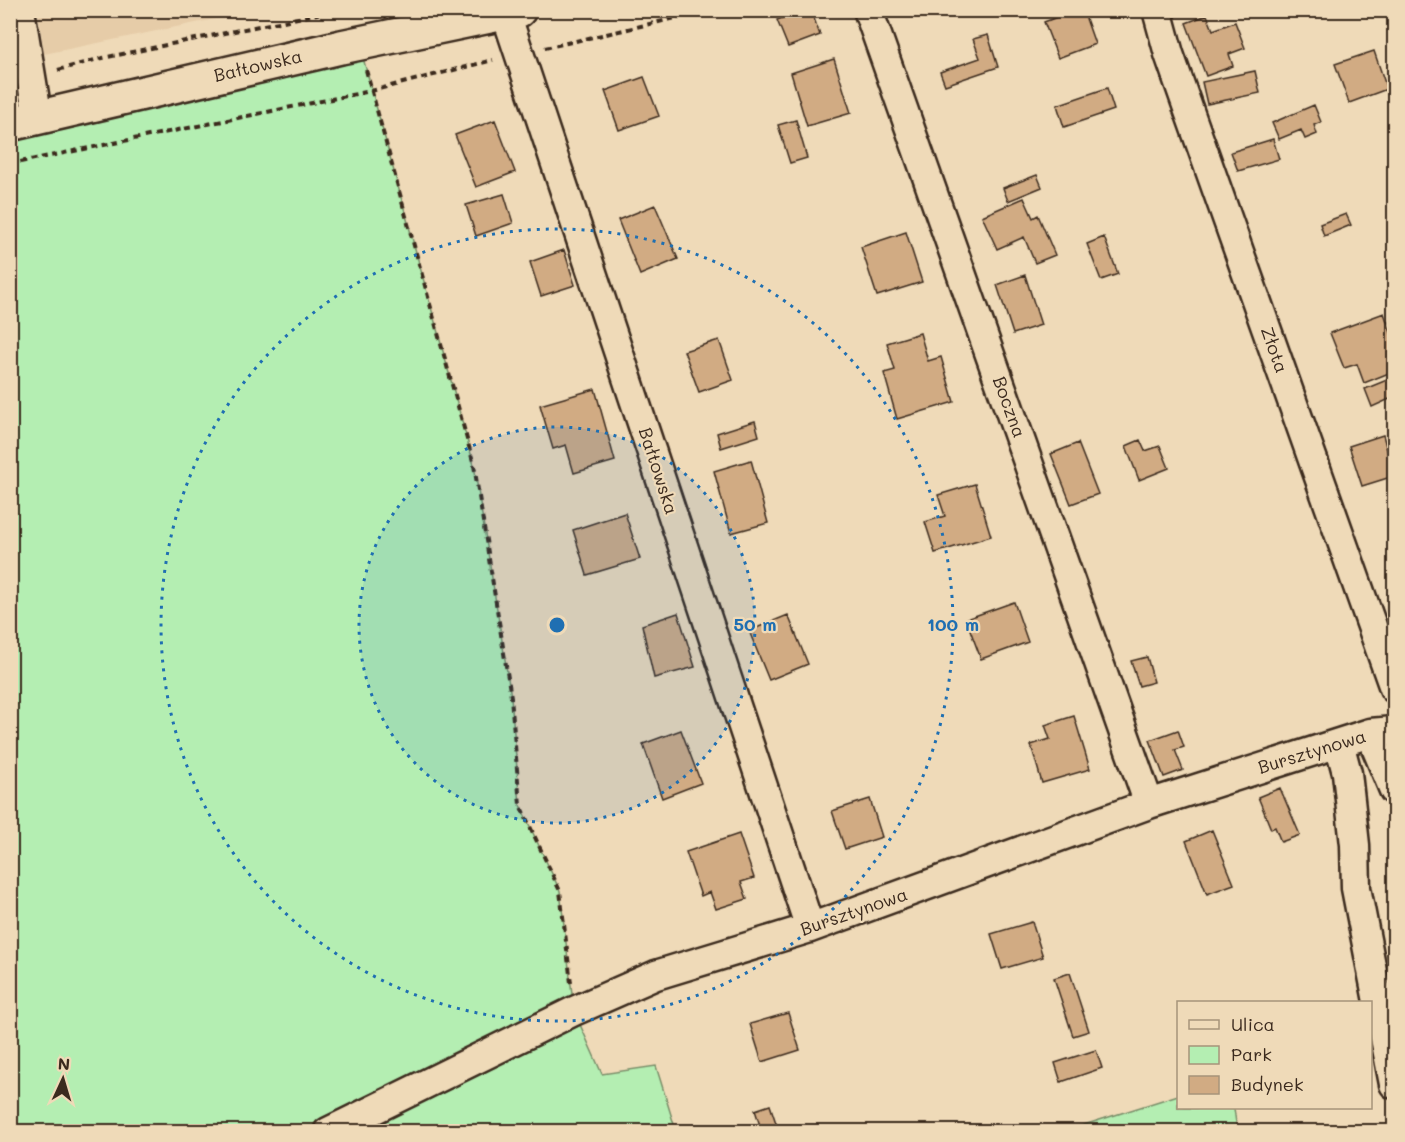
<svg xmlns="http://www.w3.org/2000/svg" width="1405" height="1142" viewBox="0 0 1405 1142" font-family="Mali,sans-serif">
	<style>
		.built { fill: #e6cca8 }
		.green { fill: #b4eeb2; stroke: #788c68; stroke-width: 1.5 }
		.building { fill: #d1ab83; stroke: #3b2a1e; stroke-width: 1.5 }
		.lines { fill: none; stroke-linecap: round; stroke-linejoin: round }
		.street-casing { stroke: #3b2a1e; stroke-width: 33 }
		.secondary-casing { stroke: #3b2a1e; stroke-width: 38 }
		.path { stroke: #3b2a1e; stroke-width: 4; stroke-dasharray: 6 4.5; stroke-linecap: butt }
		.street { stroke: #efdab8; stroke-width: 28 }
		.secondary { stroke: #efdab8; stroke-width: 33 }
		.ring { fill: none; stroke: #1f6fb2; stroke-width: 3; stroke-dasharray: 3 6 }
		.labels { text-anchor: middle; stroke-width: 4.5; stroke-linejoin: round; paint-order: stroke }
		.street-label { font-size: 18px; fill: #3b2a1e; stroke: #efdab8 }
		.centre { fill: #1f6fb2; stroke: #efdab8; stroke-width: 3 }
		.ring-label { font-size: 18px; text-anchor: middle; font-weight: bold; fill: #1f6fb2; stroke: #efdab8; stroke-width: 4.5; stroke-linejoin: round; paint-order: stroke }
	</style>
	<rect width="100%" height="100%" fill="#efdab8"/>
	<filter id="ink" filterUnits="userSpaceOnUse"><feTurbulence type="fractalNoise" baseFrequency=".0167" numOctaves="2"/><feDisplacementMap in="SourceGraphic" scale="12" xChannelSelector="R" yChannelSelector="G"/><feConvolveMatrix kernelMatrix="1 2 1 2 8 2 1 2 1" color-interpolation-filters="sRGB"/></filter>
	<g filter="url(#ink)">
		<path class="built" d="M38,10H254V11L44,54Z"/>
		<path class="green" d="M359,43L474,465L511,697L520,805L560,891L574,1011L602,1074L656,1066L676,1131H11L10,143L38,119Z
			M1178,1095V1108H1234L1237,1131H1065Z"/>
		<path class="building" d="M804,10H811L820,35L788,47L777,20Z
			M1076,10H1083L1095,44L1058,58L1044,22Z
			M1115,10H1140V11L1116,17Z
			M1207,15L1213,30L1235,22L1245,48L1229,54L1233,66L1206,76L1186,23Z
			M988,35L998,67L945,85L940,72L980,58L973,39Z
			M1374,51L1387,89L1349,103L1335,64Z
			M834,59L851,113L807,126L791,73Z
			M1255,71L1260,93L1207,104L1202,82Z
			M644,77L659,116L619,130L605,91Z
			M1107,88L1114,110L1064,127L1057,105Z
			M1314,105L1321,122L1314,125L1317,134L1305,139L1301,130L1279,139L1272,123Z
			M495,120L515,172L476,187L455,135Z
			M796,120L807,158L790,163L778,125Z
			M1273,139L1279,159L1238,171L1231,152Z
			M1037,175L1042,187L1008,201L1003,188Z
			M504,194L513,223L476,236L466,205Z
			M1024,198L1033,218L1038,215L1055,255L1035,263L1024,237L997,249L982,216Z
			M655,205L678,259L640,275L618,220Z
			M1346,214L1351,225L1324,236L1320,224Z
			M906,232L922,282L877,296L861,247Z
			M1104,237L1118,274L1101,280L1087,244Z
			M564,250L575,285L541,296L530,262Z
			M1025,275L1041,325L1013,334L997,285Z
			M1384,313L1394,341V371L1364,383L1357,364L1344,368L1330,333Z
			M920,333L928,361L941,357L954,402L897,419L884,373L895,370L887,343Z
			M719,340L733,380L699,392L684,351Z
			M1394,377V397L1372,407L1365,389Z
			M595,389L615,461L574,473L566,445L553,449L540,405Z
			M755,421L759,436L721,448L717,433Z
			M1383,435L1394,476L1362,486L1349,446Z
			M1140,440L1145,451L1160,446L1169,468L1139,480L1126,446Z
			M1078,443L1098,494L1071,504L1051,454Z
			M751,460L768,523L731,533L714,471Z
			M975,484L991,536L935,553L925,522L945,516L938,495Z
			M625,513L640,559L587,575L573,530Z
			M1014,602L1028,642L981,659L966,619Z
			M678,613L695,667L654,678L642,625Z
			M788,615L808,664L769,680L749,631Z
			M1147,657L1154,682L1139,686L1131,661Z
			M1074,716L1090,769L1042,783L1031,745L1050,739L1045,725Z
			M681,730L701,783L662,798L643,744Z
			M1178,730L1184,747L1175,750L1183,770L1164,777L1150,740Z
			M1280,788L1300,835L1281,842L1275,827L1271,829L1258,797Z
			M870,799L882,837L845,849L832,811Z
			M1212,830L1234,884L1207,894L1186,841Z
			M739,834L754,878L741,882L747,899L716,909L710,892L701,896L686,852Z
			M1032,922L1043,957L1002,969L991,934Z
			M1070,973L1089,1031L1073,1036L1054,978Z
			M788,1013L800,1050L762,1062L750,1024Z
			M1096,1050L1102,1068L1061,1082L1055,1063Z
			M770,1105L779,1132H762L755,1110Z"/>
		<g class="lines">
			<defs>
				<path id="street" d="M20,10L38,119
					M868,10L1149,804
					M1157,10L1169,54L1189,111L1394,688
					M506,14L810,928
					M1370,733L1394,790
					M1339,743L1347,773L1355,845L1356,888L1394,1084
					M328,1132L574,1011L656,975L810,928L1149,804L1370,733L1394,731"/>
				<path id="secondary" d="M10,124L341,47L519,10"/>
			</defs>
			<use href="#street" class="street-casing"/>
			<use href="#secondary" class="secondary-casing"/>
			<path class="path" d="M545,48L711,10
				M58,70L98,59L337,10
				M366,70L474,465L511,697L520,805L560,891L571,983
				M10,164L371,91L493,60"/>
			<use href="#street" class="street"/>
			<use href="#secondary" class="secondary"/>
		</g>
	</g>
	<circle cx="557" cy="625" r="198" fill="#1f6fb2" fill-opacity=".12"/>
	<g class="ring">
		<circle cx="557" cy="625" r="198"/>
		<circle cx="557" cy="625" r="396"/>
	</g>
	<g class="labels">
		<g class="street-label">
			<text transform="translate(258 66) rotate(-13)" y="6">Bałtowska</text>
			<text transform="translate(1274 350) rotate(70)" y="6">Złota</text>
			<text transform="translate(1009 407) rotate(70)" y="6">Boczna</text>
			<text transform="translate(658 471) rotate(72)" y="6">Bałtowska</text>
			<text transform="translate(1312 752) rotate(-17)" y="6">Bursztynowa</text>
			<text transform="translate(854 912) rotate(-19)" y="6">Bursztynowa</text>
		</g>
	</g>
	<circle cx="557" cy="625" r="9" class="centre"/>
	<g class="ring-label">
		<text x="755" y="631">50 m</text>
		<text x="953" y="631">100 m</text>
	</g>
	<rect width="1405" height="1142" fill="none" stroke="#efdab8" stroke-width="36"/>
	<rect x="18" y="18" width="1369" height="1106" fill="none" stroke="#3b2a1e" stroke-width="2" filter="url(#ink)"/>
	<rect x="1177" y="1001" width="195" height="108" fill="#efdab8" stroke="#a7947a" stroke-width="1.5"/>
	<rect x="1189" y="1020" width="30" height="9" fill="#efdab8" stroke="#a7947a" stroke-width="1.5"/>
	<text x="1231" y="1031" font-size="18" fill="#3b2a1e">Ulica</text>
	<rect x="1189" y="1046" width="30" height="18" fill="#b4eeb2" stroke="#a7947a" stroke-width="1.5"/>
	<text x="1231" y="1061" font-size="18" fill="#3b2a1e">Park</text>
	<rect x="1189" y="1076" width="30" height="18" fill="#d1ab83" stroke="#a7947a" stroke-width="1.5"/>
	<text x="1231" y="1091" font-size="18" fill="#3b2a1e">Budynek</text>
	<g transform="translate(63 1079) rotate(4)" stroke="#efdab8" stroke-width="4.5" paint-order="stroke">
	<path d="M0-4.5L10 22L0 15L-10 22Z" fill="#3b2a1e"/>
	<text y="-9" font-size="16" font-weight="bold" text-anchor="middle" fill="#3b2a1e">N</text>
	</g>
</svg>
